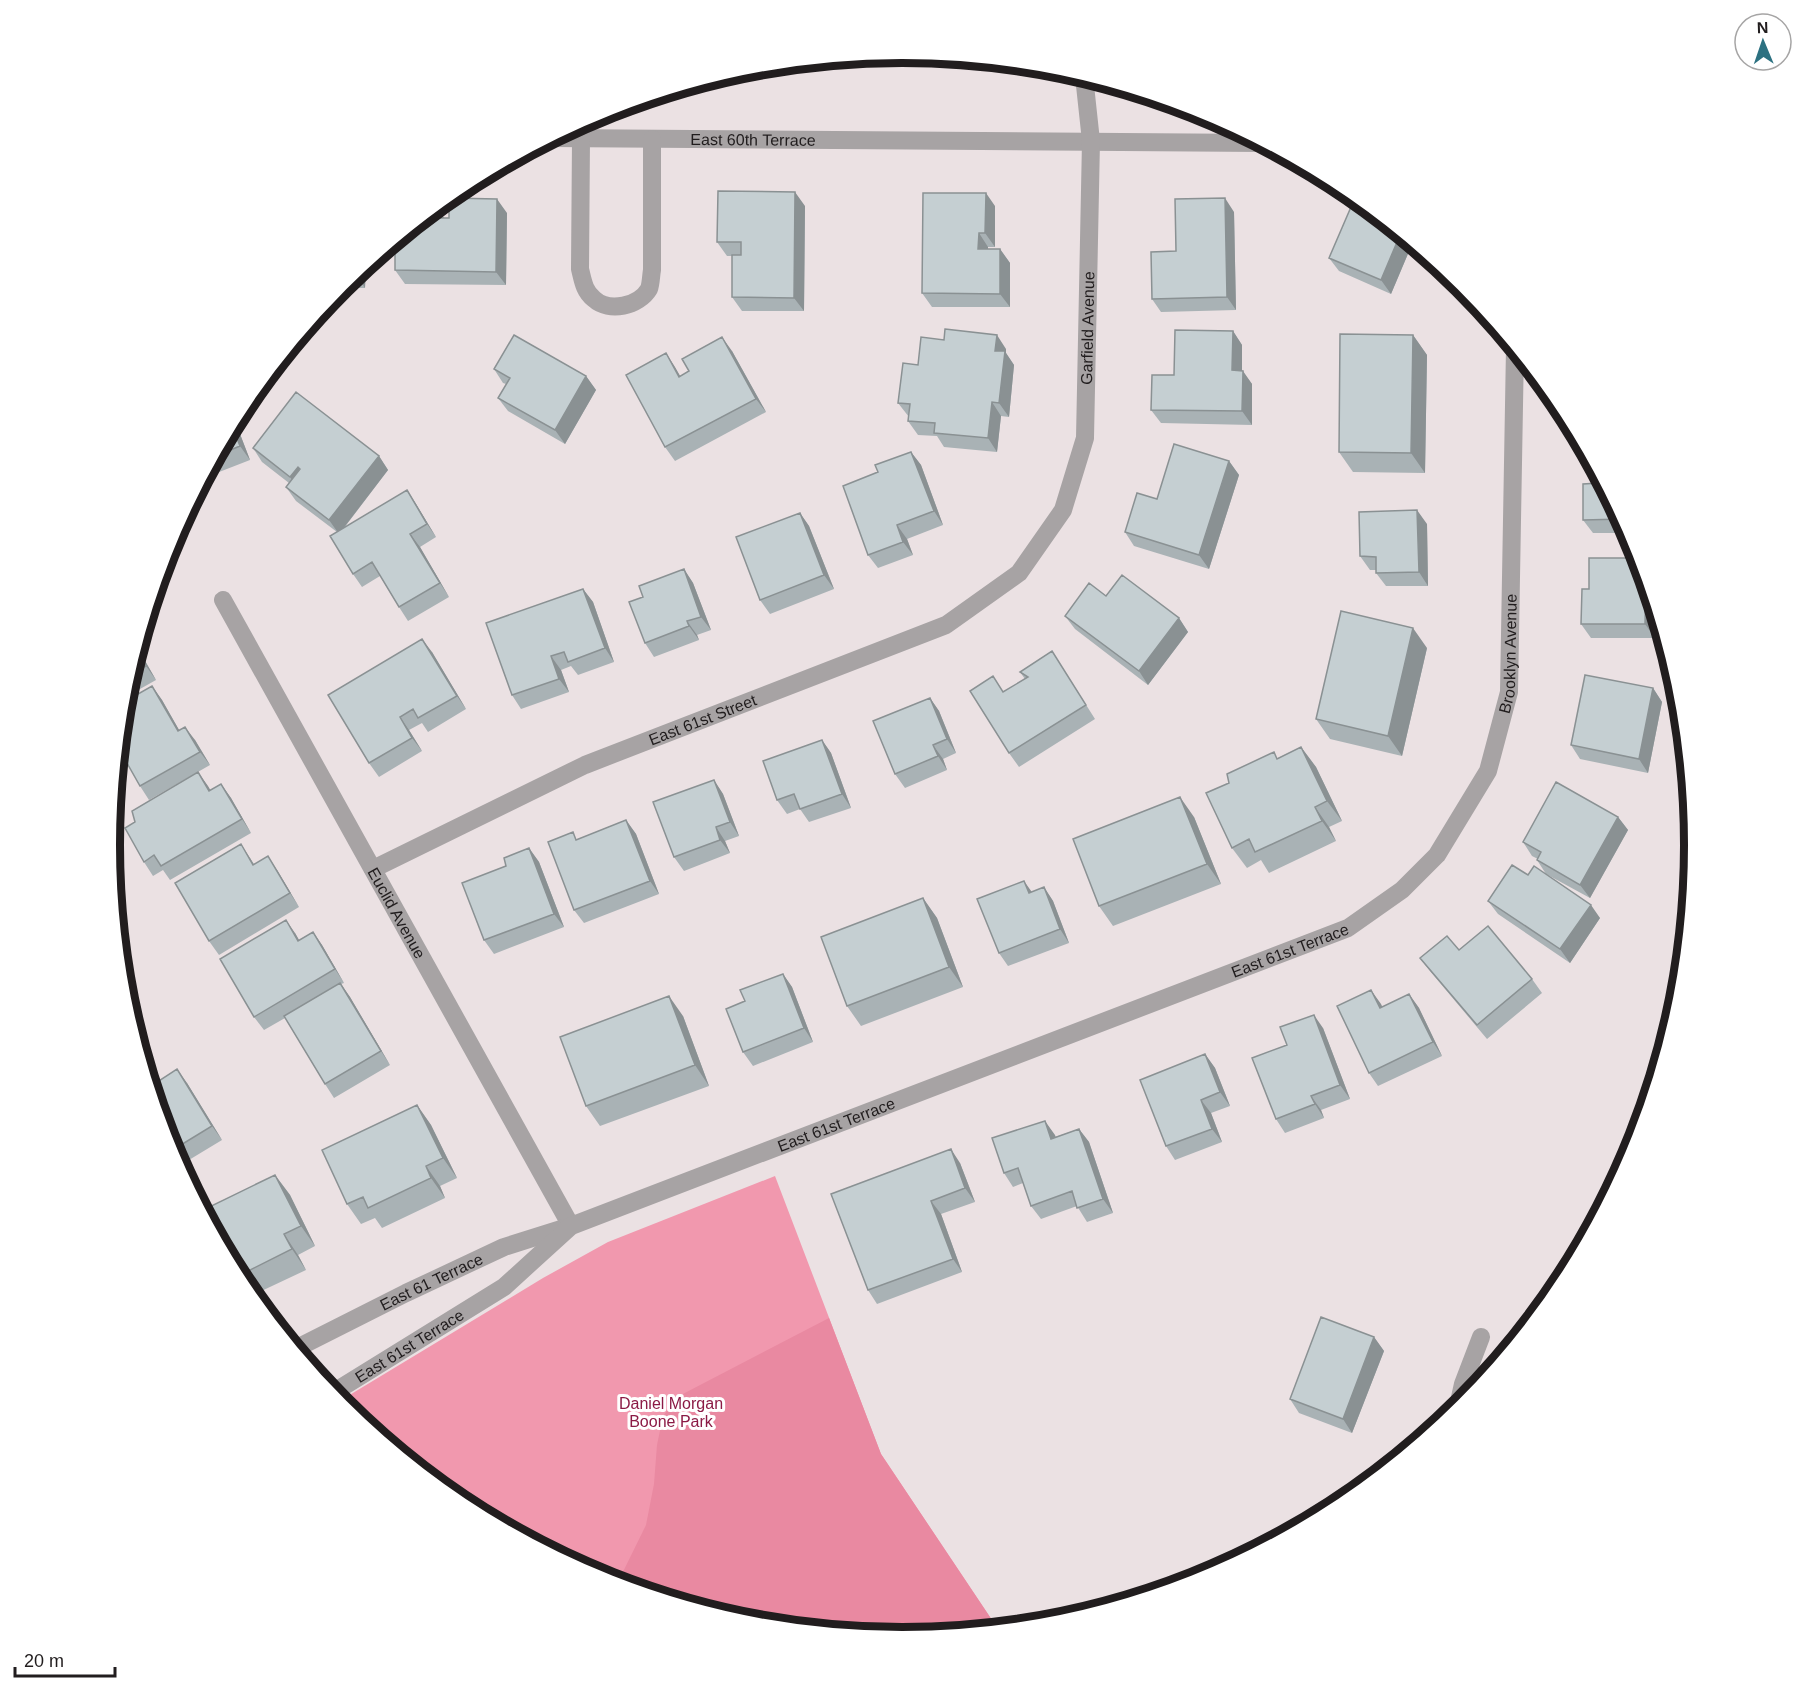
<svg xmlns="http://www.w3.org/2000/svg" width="1805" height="1691" viewBox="0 0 1805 1691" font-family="Helvetica,sans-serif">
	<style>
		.green { fill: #f198ae }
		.forest { fill: #e989a1 }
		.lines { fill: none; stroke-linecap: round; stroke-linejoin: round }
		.minor { stroke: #a7a3a4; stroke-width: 18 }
		.wall { fill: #a9b2b5 }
		.shaded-wall { fill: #8a9193 }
		.building { fill: #c5cfd2; stroke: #8a9193; stroke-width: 1.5 }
		.labels { text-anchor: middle; stroke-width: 6; stroke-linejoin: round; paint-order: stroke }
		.street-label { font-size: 16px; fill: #211d1e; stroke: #fff }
		.park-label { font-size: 16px; fill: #8b1a45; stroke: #fff }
		.rim { fill: none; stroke: #211d1e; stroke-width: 8 }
	</style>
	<rect width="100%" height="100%" fill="#ebe1e3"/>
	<path class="green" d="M775,1176L881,1454L998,1629L902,1638L747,1623L599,1578L462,1505L338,1402L543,1278L608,1242Z"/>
	<path class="forest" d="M829,1318L881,1454L998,1629L902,1638L747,1623L617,1584L646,1525L654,1484L657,1445L663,1416L679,1396Z"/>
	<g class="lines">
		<g class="minor">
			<path id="s1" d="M551,138L1262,143"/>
			<path d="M581,139L580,269C583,281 584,291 594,299C609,313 639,306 649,289C651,284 651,275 652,270V139"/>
			<path id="s2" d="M223,600L571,1226"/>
			<path id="s3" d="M373,869L585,765L946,625L1019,573L1063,510L1085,438L1091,141L1084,76"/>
			<path id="s4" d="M295,1349L406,1293L504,1247L564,1228"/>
			<path id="s5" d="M331,1394L504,1287L571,1226L1348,928L1402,890L1437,855L1488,771L1509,692L1515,348"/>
			<path d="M1457,1411L1463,1384L1481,1337"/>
		</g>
	</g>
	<path class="wall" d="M864,56V67H822L818,61Z
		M943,56L996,62V67H950Z
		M805,206L804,311H742L732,297V256H727L717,242Z
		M995,206V247H988V249H1000L1010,263V307H932L922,293Z
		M1367,206L1398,231L1397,234L1410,249L1391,294L1339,271L1329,258Z
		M1234,212L1236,310L1161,312L1152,299L1176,251Z
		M507,213L506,285L405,284L395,270L444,218Z
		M366,265L365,288H339L342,285Z
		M1233,331L1242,345V371L1252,384V425L1161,423L1151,410L1174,375Z
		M1413,335L1427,355L1425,473L1353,472L1339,452Z
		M1006,349V353L1014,365L1009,417L1001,416L997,452L944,447L937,436L918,435L908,421L909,417L898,403L918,365Z
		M732,351L766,412L675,461L665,447L666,353L680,376Z
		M494,369L586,376L596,390L565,444L508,411L498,398L506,384L503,383Z
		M235,421L250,460L214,474L210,467Z
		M253,448L379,456L388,470L344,528L407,490L416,504L436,537L420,547L449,597L408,621L399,607L380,576L362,587L353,574L337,532L296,501L286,487L289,483L262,462Z
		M911,452L921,465L943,525L907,539L913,555L878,568L868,555L878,472Z
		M1229,461L1239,475L1209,569L1134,546L1125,532L1157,499Z
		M1599,474L1630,533H1593L1583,520L1599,483Z
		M800,513L809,526L834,589L770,614L760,600Z
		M1427,524L1428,586H1386L1376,573V570H1370L1360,556Z
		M1633,558L1655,638H1591L1581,624L1589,589Z
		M684,569L693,583L711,630L697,635L699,640L654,657L645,643L643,597Z
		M583,589L593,602L614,662L578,675L571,666L561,670L569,692L521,709L512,695Z
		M1106,596L1179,618L1188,632L1148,685L1075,629L1065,616Z
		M1427,648L1402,756L1330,739L1316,719Z
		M138,649L156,680L124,698L125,690Z
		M1052,651L1095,719L1019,767L1009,753L1004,692L1025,679L1020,672Z
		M432,652L466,709L428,732L422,723L409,730L422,751L379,777L369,763Z
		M152,686L162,700L179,730L195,740L210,765L149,800L140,786Z
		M1653,688L1662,702L1648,773L1580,759L1571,745Z
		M930,698L939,711L956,753L943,759L947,770L905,788L895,774Z
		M822,740L831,753L851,808L809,822L800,809L787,814L777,800Z
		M1301,747L1316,767L1342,821L1329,827L1336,841L1269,873L1261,860L1247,868L1232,848L1278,758Z
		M198,772L210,790L221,784L231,798L251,833L170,880L163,870L153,876L144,862L135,822Z
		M714,780L723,794L739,836L725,841L730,853L684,871L674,857Z
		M1194,817L1221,884L1113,926L1099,906Z
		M1618,817L1628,830L1590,898L1546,874L1537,860L1538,859L1532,856L1523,842Z
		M626,820L636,834L659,894L584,923L574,910L578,839Z
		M529,848L539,862L564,927L494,954L484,940L506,866Z
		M250,858L254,864L277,870L299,907L219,955L209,941Z
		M1528,875L1600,918L1570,963L1498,914L1488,901Z
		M1044,887L1053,901L1069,943L1008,966L999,953L1032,892Z
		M923,898L937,918L963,987L861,1026L847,1006Z
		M313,932L322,945L344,983L341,984L350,997L390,1065L334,1098L325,1084L285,1018L264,1030L254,1017L295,933L299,940Z
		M1459,950L1532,979L1542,993L1487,1039L1430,971L1420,958Z
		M783,974L792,987L813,1042L753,1066L743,1052L745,1001Z
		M122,976L132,992L124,996Z
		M1371,990L1382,1007L1409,994L1419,1008L1442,1056L1378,1086L1369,1073Z
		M683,1016L709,1086L600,1126L586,1106Z
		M1323,1028L1350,1099L1321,1110L1324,1118L1285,1133L1276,1119L1287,1045Z
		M141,1053L158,1081L187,1083L222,1140L179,1166L170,1149Z
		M1205,1054L1215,1068L1230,1106L1211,1113L1222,1142L1175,1160L1166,1146Z
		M417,1105L431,1125L457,1178L440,1186L445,1198L382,1228L375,1218L361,1224L347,1204Z
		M1045,1121L1055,1137L1079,1129L1089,1142L1113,1213L1087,1222L1077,1206L1041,1219L1031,1206L1023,1183L1013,1187L1004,1173Z
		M960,1163L975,1202L941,1214L962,1272L877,1304L868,1290L831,1194Z
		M275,1175L290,1195L315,1246L298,1255L306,1270L251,1296L243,1286L203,1210Z
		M1374,1337L1384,1351L1352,1433L1299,1413L1290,1399Z"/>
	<path class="shaded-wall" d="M864,56V67L857,57Z
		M992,61L996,62V67Z
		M795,192L805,206L804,311L794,298Z
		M986,193L995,206V247L985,233Z
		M1225,198L1234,212L1236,310L1227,297Z
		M497,199L507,213L506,285L496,272Z
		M438,209L447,222L437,218Z
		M1387,222L1398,231L1394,242L1384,228Z
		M979,233L988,247V262L978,249Z
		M1400,235L1410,249L1391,294L1381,280Z
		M1000,249L1010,263V307L1000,294Z
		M366,265L365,288L356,274V273Z
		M1233,331L1242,345V384L1232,370Z
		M997,335L1006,349V353L1014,365L1009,417L999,403L995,351Z
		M1413,335L1427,355L1425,473L1411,453Z
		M722,337L732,351L766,412L756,399Z
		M666,353L675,367L688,390L679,377Z
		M1243,371L1252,384V425L1242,411Z
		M586,376L596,390L565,444L555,430Z
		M992,402L1001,416L997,452L988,438Z
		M235,421L250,460L240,446L232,426Z
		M911,452L921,465L943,525L934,511Z
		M379,456L388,470L339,534L329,520Z
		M1229,461L1239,475L1209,569L1199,555Z
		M298,467L307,481L300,491L290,477Z
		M407,490L416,504L436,537L427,524Z
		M1417,510L1427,524L1428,586L1419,572Z
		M800,513L809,526L834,589L824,575Z
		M897,525L907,539L913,555L903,542Z
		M410,534L420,547L449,597L440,583Z
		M1633,558L1643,572H1633Z
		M684,569L693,583L711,630L701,617Z
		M1646,577L1655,608V638L1645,624Z
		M583,589L593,602L614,662L605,648Z
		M1179,618L1188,632L1148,685L1139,671Z
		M687,621L697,635L699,640L689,626Z
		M1413,628L1427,648L1402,756L1388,736Z
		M422,639L432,652L466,709L457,696Z
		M138,649L140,652L156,680L146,666L137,650Z
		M551,656L561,670L569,692L559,679Z
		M152,686L162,700L187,744L178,731Z
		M1653,688L1662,702L1648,773L1639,759Z
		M930,698L939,711L956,753L947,739Z
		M400,717L409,730L422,751L412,738Z
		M185,727L195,740L210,765L200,752Z
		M822,740L831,753L851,808L842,794Z
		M933,745L943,759L947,770L938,756Z
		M1301,747L1316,767L1342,821L1327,801Z
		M198,772L208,786L219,805L209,791Z
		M714,780L723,794L739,836L730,822Z
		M221,784L231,798L251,833L242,819Z
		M1180,797L1194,817L1221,884L1207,864Z
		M1315,807L1329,827L1336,841L1322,821Z
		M1618,817L1628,830L1590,898L1580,885Z
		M626,820L636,834L659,894L650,881Z
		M716,827L725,841L730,853L720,840Z
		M241,844L250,858L262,879L253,865Z
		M529,848L539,862L564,927L554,914Z
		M268,856L277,870L299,907L290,893Z
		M1024,881L1034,895L1029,893Z
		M1044,887L1053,901L1069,943L1060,929Z
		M923,898L937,918L963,987L949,967Z
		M1591,905L1600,918L1570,963L1560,949Z
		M286,920L295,933L307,954L298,941Z
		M313,932L322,945L344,983L335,969Z
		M783,974L792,987L813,1042L804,1028Z
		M340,983L350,997L390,1065L381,1051Z
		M1371,990L1381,1004L1389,1021L1380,1008Z
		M1409,994L1419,1008L1442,1056L1433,1042Z
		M669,996L683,1016L709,1086L695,1065Z
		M1314,1015L1323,1028L1350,1099L1340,1085Z
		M141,1053L158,1081L142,1058Z
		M1205,1054L1215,1068L1230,1106L1220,1092Z
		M177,1069L187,1083L222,1140L212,1126Z
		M1311,1096L1321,1110L1324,1118L1315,1104Z
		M1201,1100L1211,1113L1222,1142L1212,1129Z
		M417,1105L431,1125L457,1178L443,1158Z
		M1045,1121L1055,1135L1061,1152L1051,1139Z
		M1079,1129L1089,1142L1113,1213L1103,1199Z
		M951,1149L960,1163L975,1202L965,1188Z
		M426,1166L440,1186L445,1198L431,1178Z
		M275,1175L290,1195L315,1246L301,1226Z
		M931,1201L941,1214L962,1272L953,1259Z
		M284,1234L298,1255L306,1270L292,1249Z
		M1374,1337L1384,1351L1352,1433L1343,1419Z"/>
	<path class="building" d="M718,191L795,192L794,298L732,297V255H741V242H717Z
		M923,193H986L985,233H979L978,249H1000V294L922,293Z
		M449,198L497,199L496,272L395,270V241L435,208L438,209L437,218H449Z
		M1225,198L1227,297L1152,299L1151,252L1176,251L1175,199Z
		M1354,200L1367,206L1387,222L1384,228L1400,235L1381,280L1329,258Z
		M945,329L997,335L995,351H1005L999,403L992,402L988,438L934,433L935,423L908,421L910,404L898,403L903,363L918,365L921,337L944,340Z
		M1175,330L1233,331L1232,370L1243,371L1242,411L1151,410L1152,375H1174Z
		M1340,334L1413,335L1411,453L1339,452Z
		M514,335L586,376L555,430L498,398L510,378L494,369Z
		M722,337L756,399L665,447L626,375L666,353L679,377L689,371L682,359Z
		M296,392L379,456L329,520L286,487L300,469L298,467L290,477L253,448Z
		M232,426L240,446L216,456Z
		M1174,444L1229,461L1199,555L1125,532L1137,493L1157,499Z
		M911,452L934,511L897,525L903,542L868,555L843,486L878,472L875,465Z
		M1599,474L1623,519L1583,520V484L1599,483Z
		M407,490L427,524L410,534L440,583L399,607L372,562L353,574L330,536Z
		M1417,510L1419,572L1376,573V557L1360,556L1359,512Z
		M800,513L824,575L760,600L736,537Z
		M1589,558H1633V572H1644L1646,577L1645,624H1581L1582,589H1589Z
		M684,569L701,617L687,621L689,626L645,643L629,602L643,597L639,586Z
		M1122,575L1179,618L1139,671L1065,616L1089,583L1106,596Z
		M583,589L605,648L568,662L564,652L551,656L559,679L512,695L486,623Z
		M1341,611L1413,628L1388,736L1316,719Z
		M422,639L457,696L418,718L413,709L400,717L412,738L369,763L328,695Z
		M137,650L146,666L129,676Z
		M1052,651L1086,705L1009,753L970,691L993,676L1003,692L1028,677L1020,672Z
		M1585,675L1653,688L1639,759L1571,745Z
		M152,686L178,731L185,727L200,752L140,786L119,749L124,702Z
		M930,698L947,739L933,745L938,756L895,774L873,721Z
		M822,740L842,794L800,809L794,794L777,800L763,761Z
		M1301,747L1327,801L1315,807L1322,821L1255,852L1249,839L1232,848L1206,793L1229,783L1227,774L1274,752L1277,759Z
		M198,772L209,791L221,784L242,819L161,866L154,855L144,862L125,828L135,822L132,811Z
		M714,780L730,822L716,827L720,840L674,857L653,802Z
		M1556,782L1618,817L1580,885L1537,860L1541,852L1523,842Z
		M1180,797L1207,864L1099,906L1073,839Z
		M626,820L650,881L574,910L548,842L573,832L576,840Z
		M241,844L253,865L268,856L290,893L209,941L175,883Z
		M529,848L554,914L484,940L462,883L506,866L504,858Z
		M1512,865L1528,875L1534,866L1591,905L1560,949L1488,901Z
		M1024,881L1029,893L1044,887L1060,929L999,953L977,899Z
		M923,898L949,967L847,1006L821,937Z
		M286,920L298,941L313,932L335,969L254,1017L220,959Z
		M1488,926L1532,979L1477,1025L1420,958L1447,936L1459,950Z
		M783,974L804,1028L743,1052L726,1009L745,1001L740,990Z
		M340,983L381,1051L325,1084L284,1016Z
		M1371,990L1380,1008L1409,994L1433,1042L1369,1073L1337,1006Z
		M669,996L695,1065L586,1106L560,1037Z
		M1314,1015L1340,1085L1311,1096L1315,1104L1276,1119L1252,1058L1287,1045L1280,1027Z
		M1205,1054L1220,1092L1201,1100L1212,1129L1166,1146L1140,1080Z
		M142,1058L148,1068L146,1069Z
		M177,1069L212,1126L171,1151L151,1086Z
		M417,1105L443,1158L426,1166L431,1178L368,1208L363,1197L347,1204L322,1150Z
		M1045,1121L1051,1139L1079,1129L1103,1199L1077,1208L1072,1191L1031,1206L1018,1168L1004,1173L992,1138Z
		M951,1149L965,1188L931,1201L953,1259L868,1290L831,1194Z
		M275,1175L301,1226L284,1234L292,1249L238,1276L203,1210Z
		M1321,1317L1374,1337L1343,1419L1290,1399Z
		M1271,1541L1272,1543L1244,1558Z"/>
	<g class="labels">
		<g class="street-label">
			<text dy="6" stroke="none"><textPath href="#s1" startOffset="202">East 60th Terrace</textPath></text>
			<text dy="6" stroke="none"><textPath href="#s3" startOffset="975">Garfield Avenue</textPath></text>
			<text dy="6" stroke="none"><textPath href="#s5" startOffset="1460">Brooklyn Avenue</textPath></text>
			<text dy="6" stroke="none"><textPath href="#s3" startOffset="362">East 61st Street</textPath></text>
			<text dy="6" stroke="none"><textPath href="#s2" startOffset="358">Euclid Avenue</textPath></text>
			<text dy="6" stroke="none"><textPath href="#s5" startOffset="1064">East 61st Terrace</textPath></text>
			<text dy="6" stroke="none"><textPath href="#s5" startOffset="578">East 61st Terrace</textPath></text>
			<text dy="6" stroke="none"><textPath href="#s4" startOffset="152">East 61 Terrace</textPath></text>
			<text dy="6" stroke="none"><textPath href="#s5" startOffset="92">East 61st Terrace</textPath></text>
		</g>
		<g class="park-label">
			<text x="671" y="1409">Daniel Morgan<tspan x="671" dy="18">Boone Park</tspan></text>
		</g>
	</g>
	<path d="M0 0H1805V1691H0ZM120 845a782 782 0 1 1 1564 0a782 782 0 1 1-1564 0Z" fill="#fff" fill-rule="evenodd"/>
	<path class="rim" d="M120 845a782 782 0 1 1 1564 0a782 782 0 1 1-1564 0Z"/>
	<g transform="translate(1763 42) rotate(358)"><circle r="28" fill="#ffffff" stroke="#a6a5a5" stroke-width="1.5"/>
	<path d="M0-4.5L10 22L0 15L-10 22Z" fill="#2c7181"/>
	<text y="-9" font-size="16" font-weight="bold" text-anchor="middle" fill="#211d1e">N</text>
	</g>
	<path d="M15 1667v9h100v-9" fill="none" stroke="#211d1e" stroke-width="3"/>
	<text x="24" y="1667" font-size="18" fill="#211d1e" stroke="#ffffff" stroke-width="4.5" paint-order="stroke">20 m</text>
</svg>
